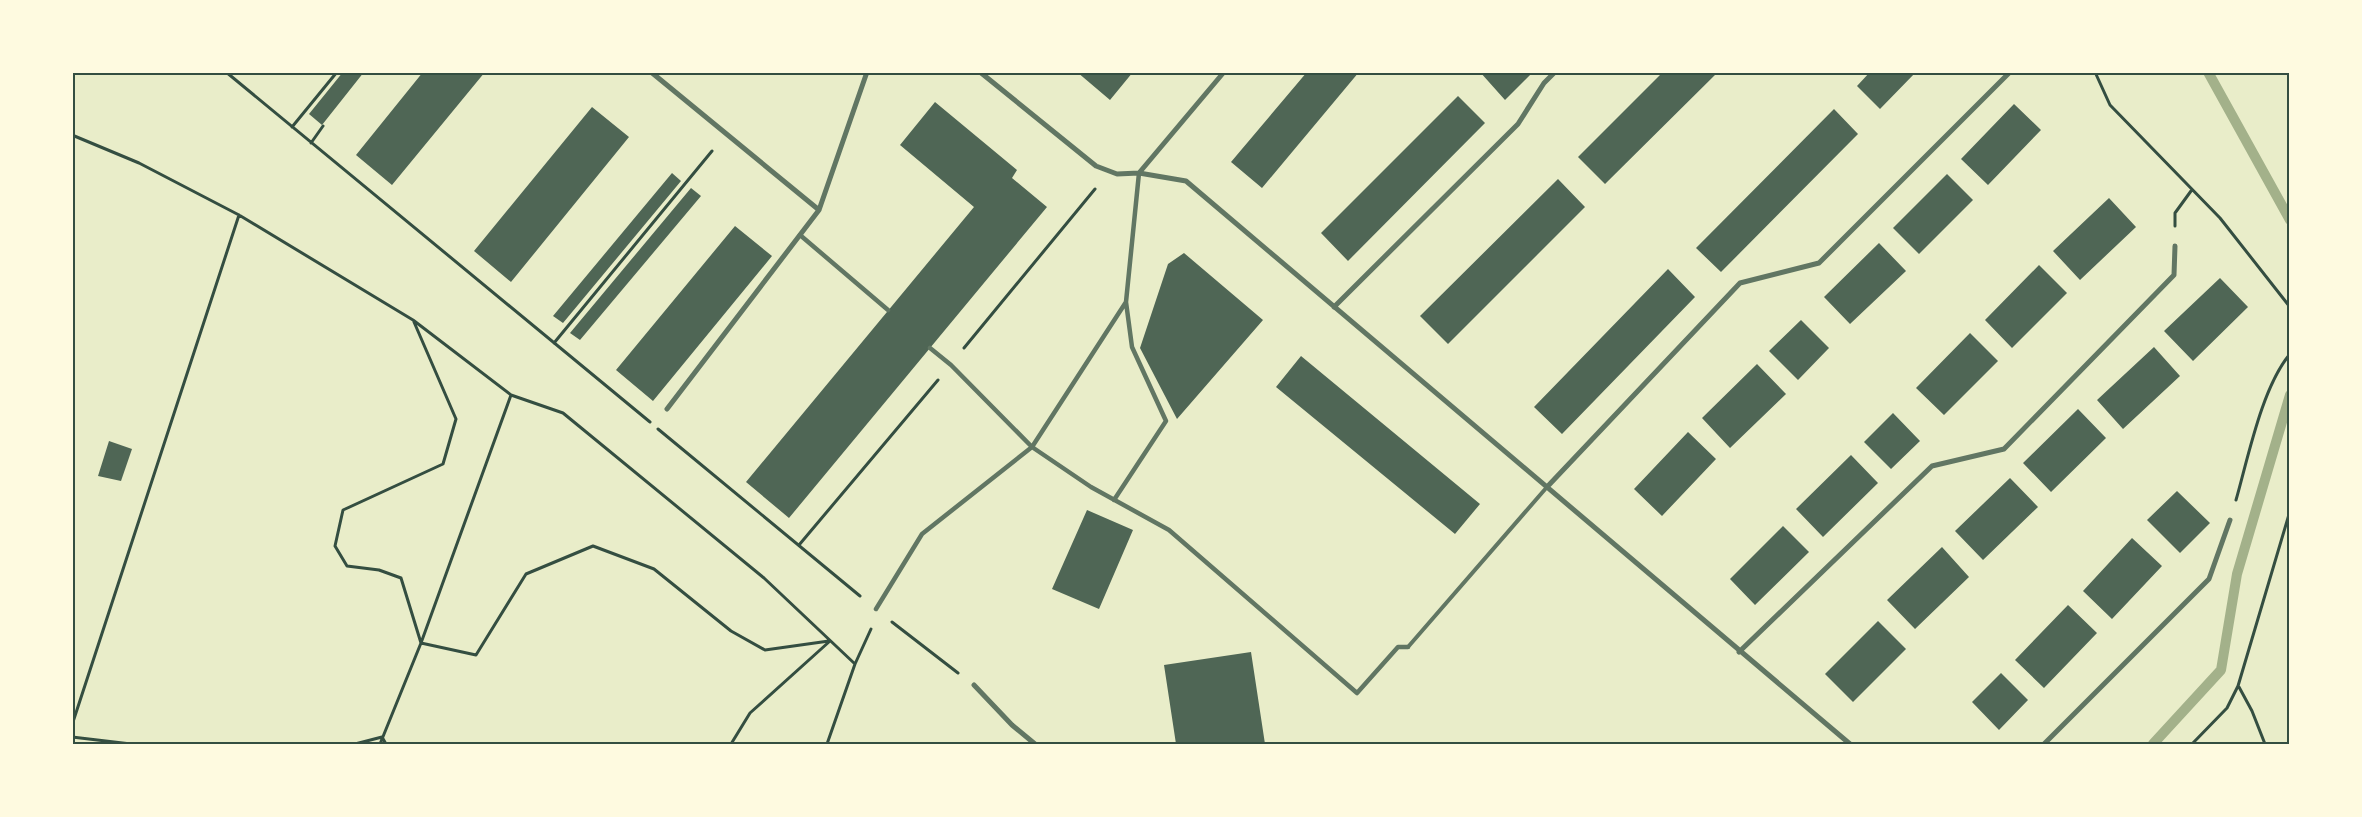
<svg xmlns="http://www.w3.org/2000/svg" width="2362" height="817" viewBox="0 0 2362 817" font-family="Overpass,sans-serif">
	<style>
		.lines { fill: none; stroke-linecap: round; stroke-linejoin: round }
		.stream { stroke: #a3b18a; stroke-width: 10 }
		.building { fill: #4f6655 }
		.path { stroke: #344e41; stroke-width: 3 }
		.service { stroke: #617663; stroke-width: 4 }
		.pedestrian { stroke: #617663; stroke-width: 4.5 }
		.minor { stroke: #617663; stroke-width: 5 }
		.neatline { fill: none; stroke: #344e41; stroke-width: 2 }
	</style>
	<rect width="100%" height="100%" fill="#e9edc9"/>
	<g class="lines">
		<path class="stream" d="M2208,72L2290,220
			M2153,744L2221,670L2237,574L2290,395"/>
	</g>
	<path class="building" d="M343,72H364L322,125L309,114Z
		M423,72H485L392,185L356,155Z
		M1077,72H1133L1110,100Z
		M1307,72H1359L1262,188L1231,162Z
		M1480,72H1533L1505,100Z
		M1663,72H1718L1605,184L1578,157Z
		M1870,72H1916L1880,109L1857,86Z
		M1458,96L1485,123L1348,261L1321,233Z
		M935,102L1017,170L1012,178L1047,207L789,518L746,482L974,207L900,145Z
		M2014,104L2041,130L1988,185L1961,159Z
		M592,107L629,137L511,282L474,251Z
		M1834,109L1858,134L1721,272L1696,248Z
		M672,173L681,181L563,323L553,316Z
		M1947,174L1973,200L1919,254L1893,228Z
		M1558,179L1585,207L1448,344L1420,316Z
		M691,188L701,196L580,340L570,333Z
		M2109,198L2136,227L2080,280L2053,251Z
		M735,226L772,256L653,401L616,370Z
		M1879,243L1906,271L1850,324L1824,297Z
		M1184,253L1263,320L1177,419L1140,348L1168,264Z
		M2039,265L2067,293L2012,348L1985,320Z
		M1668,269L1695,297L1562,434L1534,407Z
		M2220,278L2248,307L2193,361L2164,331Z
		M1801,320L1829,348L1798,380L1769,351Z
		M1970,333L1998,361L1944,415L1916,388Z
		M2154,347L2180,376L2123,429L2097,400Z
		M1301,356L1480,504L1455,534L1276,387Z
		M1757,364L1786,394L1730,448L1702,418Z
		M2078,409L2106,438L2051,492L2023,463Z
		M1893,413L1920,441L1891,469L1864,442Z
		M1688,432L1716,459L1662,516L1634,489Z
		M109,441L132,449L121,481L98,476Z
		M1851,455L1878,483L1823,537L1796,509Z
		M2010,478L2038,507L1983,560L1955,531Z
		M2177,491L2210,523L2180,553L2147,520Z
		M1087,510L1133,530L1099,609L1052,589Z
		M1783,526L1809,552L1755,605L1730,579Z
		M2132,538L2162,566L2112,619L2083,591Z
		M1942,547L1969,577L1915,629L1887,600Z
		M2068,605L2097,633L2044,688L2015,660Z
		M1878,621L1906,649L1853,702L1825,674Z
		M1251,652L1265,744H1176L1164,665Z
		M2001,673L2028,700L1999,730L1972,702Z"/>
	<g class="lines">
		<path class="path" d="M226,72L650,422
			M2095,72L2110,105L2220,218L2290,307
			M292,127L337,72
			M72,135L139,163L239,215L413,320L511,395L563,413L764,578L855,664
			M311,143L323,126
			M2175,226V213L2191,191
			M414,322L456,419L443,464L343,510L335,546L347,566L379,570L401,578L421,643L476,655L526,574L593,546L654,569L731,631L765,650L829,641
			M554,343L712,151
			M964,348L1095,189
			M658,429L860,596
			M2236,500C2248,458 2262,387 2290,354
			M799,545L938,380
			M892,622L958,673
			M2239,687L2252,711L2265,744
			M72,725L239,215
			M72,737L131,744
			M355,744L382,737L386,744
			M380,744L421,643L511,395
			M731,744L750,713L830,641
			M827,744L855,664L871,629
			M2192,744L2227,708L2238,686L2290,511"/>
		<path class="service" d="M1408,647L1547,487"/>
		<path class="pedestrian" d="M800,235L888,310
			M930,348L951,365L1032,447L1091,487L1169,530L1357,693L1398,647H1408
			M1114,500L1166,421L1132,347L1126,302
			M876,609L922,534L1032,447L1126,302L1139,173"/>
		<path class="minor" d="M651,72L819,210L667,409
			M980,72L1096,166L1117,174L1139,173L1186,181L1850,744
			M1139,173L1224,72
			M819,210L867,72
			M1334,307L1518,124L1544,83L1555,72
			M1547,487L1740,283L1819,263L2010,72
			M1739,652L1932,466L2004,449L2174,275L2175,246
			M974,685L1012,725L1035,744
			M2044,744L2209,579L2230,520"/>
	</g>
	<rect width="2362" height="817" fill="none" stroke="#fefae0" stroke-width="148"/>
	<rect x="74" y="74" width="2214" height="669" class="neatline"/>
</svg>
